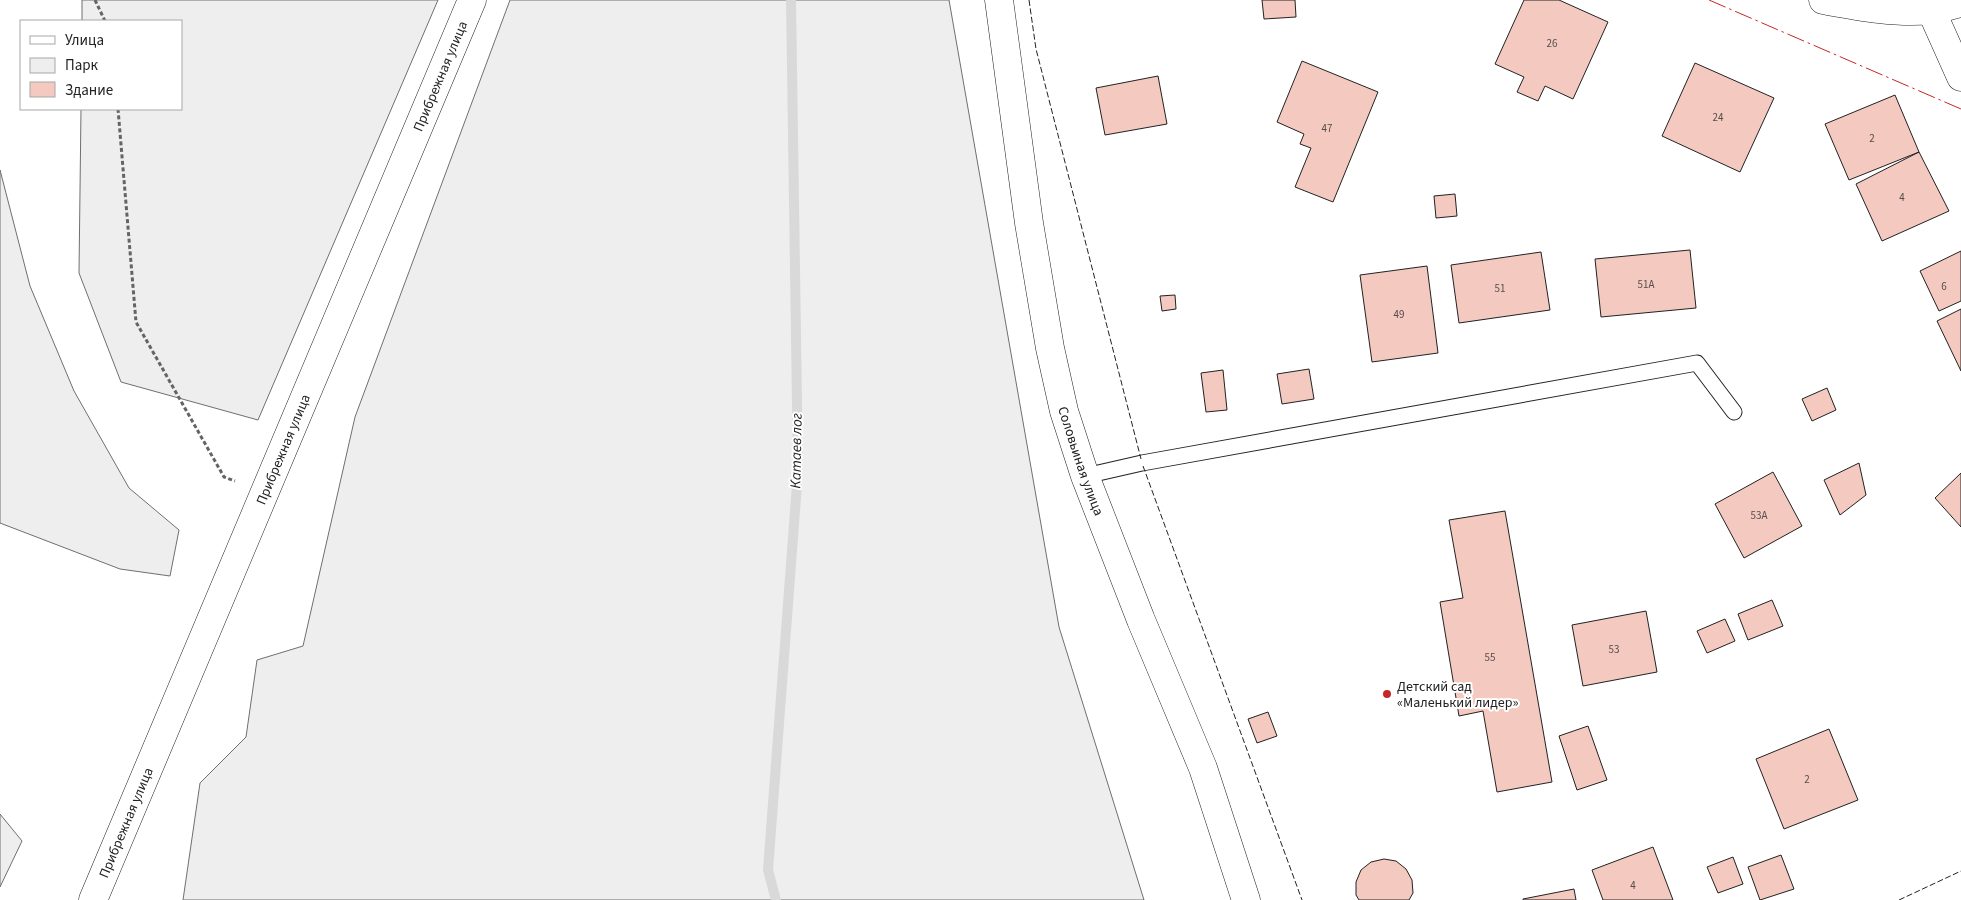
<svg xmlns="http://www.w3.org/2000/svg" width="1961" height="900" viewBox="0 0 1961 900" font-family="'Source Sans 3',sans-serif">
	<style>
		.green { fill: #eee; stroke: #6f6f6f }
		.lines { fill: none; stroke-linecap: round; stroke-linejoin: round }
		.stream { stroke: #d9d9d9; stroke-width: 10 }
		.building { fill: #f3c9c0; stroke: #222 }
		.lane-casing { stroke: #222; stroke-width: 17 }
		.street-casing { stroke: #222; stroke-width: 29 }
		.secondary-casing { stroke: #222; stroke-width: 29 }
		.path { stroke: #646464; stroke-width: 3; stroke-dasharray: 4 2.5; stroke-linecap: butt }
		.lane { stroke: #fff; stroke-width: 15 }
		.street { stroke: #fff; stroke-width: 28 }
		.secondary { stroke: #fff; stroke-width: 28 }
		.fence { stroke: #222; stroke-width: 1; stroke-dasharray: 6 2.5; stroke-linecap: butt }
		.power { stroke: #c62828; stroke-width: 1; stroke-dasharray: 18 4 2.5 4; stroke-linecap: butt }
		.poi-dot { fill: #c62828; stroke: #fff; stroke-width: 2 }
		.labels { text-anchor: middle; stroke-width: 4; stroke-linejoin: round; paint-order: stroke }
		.number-label { font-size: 11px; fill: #564c4a }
		.street-label { font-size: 14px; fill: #222; stroke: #fff }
		.poi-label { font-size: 14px; fill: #222; stroke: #fff; text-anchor: start }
		.water-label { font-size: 15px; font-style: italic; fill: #222; stroke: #fff }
	</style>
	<rect width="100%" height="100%" fill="#fff"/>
	<path class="green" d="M82,0H438L258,420L121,382L79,273L81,109H181V21H82Z
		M510,0H949L1059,627L1144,900H183L200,783L246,737L257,660L303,646L355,417Z
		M0,170L30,286L74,391L129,488L179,530L170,576L120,569L0,523Z
		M0,814L22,841L0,887Z"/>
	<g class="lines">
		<path class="stream" d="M776,900L768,870L798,471L791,0"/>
	</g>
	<path class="building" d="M1262,0H1295L1296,17L1264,19Z
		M1524,0H1559L1608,22L1573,99L1545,86L1538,101L1517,92L1524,77L1495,64Z
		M1302,61L1378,92L1333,202L1295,187L1311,148L1300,144L1304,134L1277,122Z
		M1695,63L1774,98L1740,172L1662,136Z
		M1158,76L1167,124L1105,135L1096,88Z
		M1895,95L1919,152L1849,180L1825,124Z
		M1919,152L1949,211L1882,241L1856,184Z
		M1455,194L1457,216L1436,218L1434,196Z
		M1690,250L1696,308L1601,317L1595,259Z
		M1961,251V301L1939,311L1920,271Z
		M1541,252L1550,310L1459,323L1451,265Z
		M1427,266L1438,353L1372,362L1360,275Z
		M1175,295L1176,309L1162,311L1160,296Z
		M1961,309V371L1937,321Z
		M1309,369L1314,399L1282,404L1277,374Z
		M1223,370L1227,410L1206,412L1201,373Z
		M1827,388L1836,410L1812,421L1802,399Z
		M1859,463L1866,495L1840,515L1824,480Z
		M1773,472L1802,526L1744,558L1715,504Z
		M1961,473V527L1935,498Z
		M1505,511L1552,782L1497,792L1483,711L1459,716L1440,602L1463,598L1449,520Z
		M1772,600L1783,626L1748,640L1738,614Z
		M1646,611L1657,672L1583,686L1572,625Z
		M1725,619L1735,641L1707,653L1697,631Z
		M1268,712L1277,736L1257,743L1248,719Z
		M1588,726L1607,780L1577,790L1559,736Z
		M1829,729L1858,800L1784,829L1756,759Z
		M1653,847L1673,900H1603L1592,870Z
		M1781,855L1794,889L1760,900L1748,867Z
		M1733,857L1743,884L1718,893L1707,867Z
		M1384,859L1396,861L1406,869L1412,880L1413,893L1409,900H1359L1356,895V882L1361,870L1371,862Z
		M1574,889L1576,900H1523V899Z"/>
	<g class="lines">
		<defs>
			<path id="lane" d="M1085,476L1142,463L1697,363L1734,412"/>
			<g id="street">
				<path id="s1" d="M999,0L1029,223L1050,348L1064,411L1085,476L1141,620L1203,768L1246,900"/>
				<path d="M1823,0C1856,6 1897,14 1931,10C1941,9 1951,5 1961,3"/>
				<path d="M1931,10L1961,77"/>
			</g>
			<g id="secondary">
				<path id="s2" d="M93,900L472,0"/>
			</g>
		</defs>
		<use href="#lane" class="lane-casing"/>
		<use href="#street" class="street-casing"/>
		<use href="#secondary" class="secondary-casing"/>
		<path class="path" d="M95,0L105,21
			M118,109L136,322L224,477L235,481"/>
		<use href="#lane" class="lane"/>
		<use href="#street" class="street"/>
		<use href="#secondary" class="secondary"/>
		<path class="fence" d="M1029,0L1036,49L1141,459
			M1143,466L1302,900
			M1899,900L1961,871"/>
		<path class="power" d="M1709,0L1961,109"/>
	</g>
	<circle class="poi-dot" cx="1387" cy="694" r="5"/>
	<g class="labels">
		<g class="number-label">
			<text x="1552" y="47">26</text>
			<text x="1718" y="121">24</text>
			<text x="1327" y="132">47</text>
			<text x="1872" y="142">2</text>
			<text x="1902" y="201">4</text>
			<text x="1646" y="288">51А</text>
			<text x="1944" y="290">6</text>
			<text x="1500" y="292">51</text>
			<text x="1399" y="318">49</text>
			<text x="1759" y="519">53А</text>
			<text x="1614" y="653">53</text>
			<text x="1490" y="661">55</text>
			<text x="1807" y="783">2</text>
			<text x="1633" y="889">4</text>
		</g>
		<g class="street-label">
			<text dy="5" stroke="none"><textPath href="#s2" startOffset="894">Прибрежная улица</textPath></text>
			<text dy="5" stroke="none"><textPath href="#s2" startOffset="489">Прибрежная улица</textPath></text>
			<text dy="5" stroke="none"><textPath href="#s1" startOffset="469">Соловьиная улица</textPath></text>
			<text dy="5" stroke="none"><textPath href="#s2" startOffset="84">Прибрежная улица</textPath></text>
		</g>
		<g class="poi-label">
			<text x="1397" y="691">Детский сад<tspan x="1397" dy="16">«Маленький лидер»</tspan></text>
		</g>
		<g class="water-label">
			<text transform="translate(796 451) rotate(-89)" y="5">Катаев лог</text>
		</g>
	</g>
	<rect x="20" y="20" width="162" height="90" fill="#ffffff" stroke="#a7a7a7"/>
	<rect x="30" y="36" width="25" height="8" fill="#ffffff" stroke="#a7a7a7"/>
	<text x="65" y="45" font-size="15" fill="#222222">Улица</text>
	<rect x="30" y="58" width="25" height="15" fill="#eeeeee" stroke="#a7a7a7"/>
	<text x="65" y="70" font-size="15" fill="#222222">Парк</text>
	<rect x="30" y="82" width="25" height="15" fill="#f3c9c0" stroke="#a7a7a7"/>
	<text x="65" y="95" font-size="15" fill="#222222">Здание</text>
</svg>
